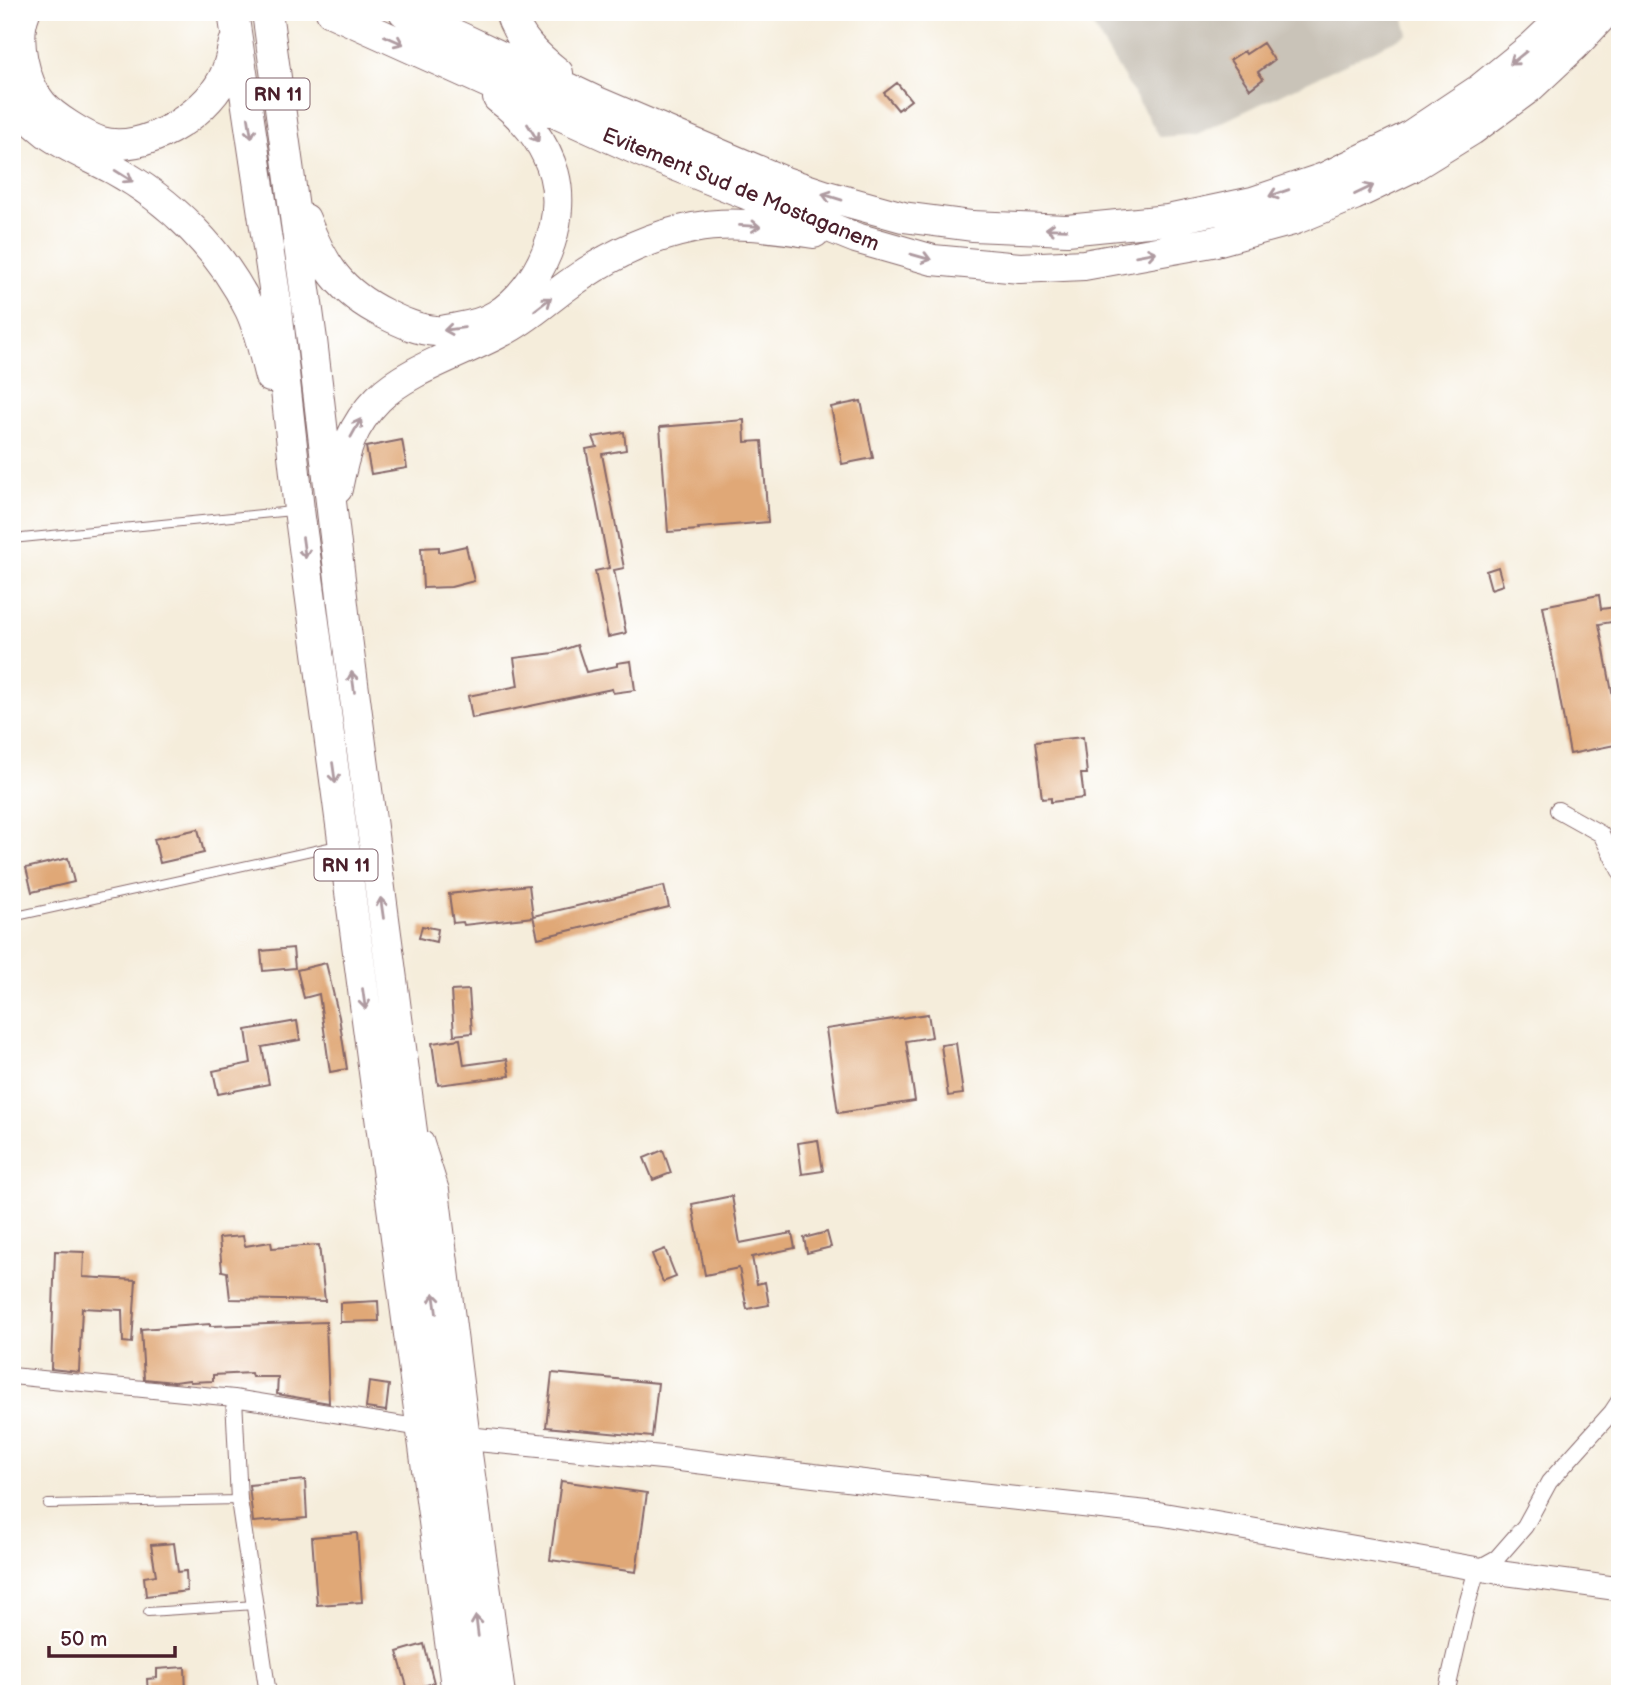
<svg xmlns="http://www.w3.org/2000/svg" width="1632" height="1706" viewBox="0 0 1632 1706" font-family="'Balsamiq Sans',sans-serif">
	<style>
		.industrial { fill: #c9c3b8 }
		.building { fill: #e0a877 }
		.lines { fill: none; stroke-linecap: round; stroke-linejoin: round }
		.lane-casing { stroke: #866769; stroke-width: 10 }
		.street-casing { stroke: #866769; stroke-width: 18 }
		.secondary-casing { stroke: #866769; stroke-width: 25 }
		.highway-casing { stroke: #866769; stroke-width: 32 }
		.lane { stroke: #fff; stroke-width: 8 }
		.street { stroke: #fff; stroke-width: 16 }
		.secondary { stroke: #fff; stroke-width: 23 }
		.highway { stroke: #fff; stroke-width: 30 }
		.oneway { stroke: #ae9aa0 }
		.labels { text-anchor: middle; stroke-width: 6; stroke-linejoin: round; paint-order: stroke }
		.shield { fill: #fff; stroke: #80626b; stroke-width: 2 }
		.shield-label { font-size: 19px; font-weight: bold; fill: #4a1f2b }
		.street-label { font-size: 21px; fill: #4a1f2b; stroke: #fff }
	</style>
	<rect width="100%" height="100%" fill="#fff"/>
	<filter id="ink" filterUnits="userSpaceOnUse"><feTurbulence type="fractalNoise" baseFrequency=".0143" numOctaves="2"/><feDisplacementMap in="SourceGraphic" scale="14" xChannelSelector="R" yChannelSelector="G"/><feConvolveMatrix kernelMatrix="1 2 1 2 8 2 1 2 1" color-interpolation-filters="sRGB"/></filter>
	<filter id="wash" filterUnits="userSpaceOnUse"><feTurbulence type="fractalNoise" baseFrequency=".00686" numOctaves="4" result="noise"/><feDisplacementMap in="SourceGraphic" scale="28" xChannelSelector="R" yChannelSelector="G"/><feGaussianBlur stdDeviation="1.57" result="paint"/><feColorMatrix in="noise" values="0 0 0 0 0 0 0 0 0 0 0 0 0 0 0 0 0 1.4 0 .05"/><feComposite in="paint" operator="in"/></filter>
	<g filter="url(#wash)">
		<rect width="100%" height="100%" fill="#f5eddb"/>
		<path class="industrial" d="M1084,12H1402L1408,34L1197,134L1160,137Z"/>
		<g id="blocks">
			<path class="building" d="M1263,43L1274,60L1258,72L1263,79L1250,89L1230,60L1244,51L1246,54Z
				M897,83L911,100L898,110L884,93Z
				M861,401L873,458L842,464L831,407Z
				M744,420L745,442L762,441L768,522L698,528L699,530L668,532L660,427Z
				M624,432L626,450L602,454L624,568L614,570L626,633L608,637L595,571L609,568L586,449L597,447L593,437Z
				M402,440L407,468L371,474L366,447Z
				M466,546L474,581L451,587L423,588L421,548L439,547V552Z
				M1498,567L1503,585L1491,589L1486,571Z
				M1599,595L1601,609L1615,607L1618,621L1599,624L1620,734V744L1570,754L1543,606Z
				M577,645L586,672L617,666V663L631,661L635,690L613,693L612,689L472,718L468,696L518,686L514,658L554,653Z
				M1083,737L1087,774H1081L1084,798L1051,802V798L1042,799L1035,742Z
				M198,829L204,853L160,863L154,839Z
				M68,858L74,882L32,892L26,868Z
				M529,885L533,917L464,925L463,922L453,923L449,894Z
				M664,886L669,907L538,938L533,916Z
				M422,926L438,929L436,942L419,938Z
				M293,948L295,968L263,971L261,951Z
				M326,963L339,1017L347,1069L330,1072L319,994L304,998L297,970Z
				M469,990L472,1033L454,1035L451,991Z
				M928,1014L932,1037L906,1041L915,1101L838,1113L826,1029Z
				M297,1021L300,1040L262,1047L269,1084L218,1094L213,1071L251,1063L246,1030Z
				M460,1039L464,1065L507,1059L510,1076L438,1085L432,1043Z
				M956,1043L963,1094L948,1096L941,1045Z
				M818,1140L823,1171L802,1174L798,1143Z
				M663,1150L671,1173L653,1180L644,1158Z
				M732,1196L740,1243L792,1233L795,1248L752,1257L757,1284L765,1282L769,1305L747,1309L739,1268L705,1275L692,1204Z
				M827,1232L831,1247L807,1253L804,1238Z
				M243,1236L245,1246L271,1242L272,1248L319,1245L325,1301L230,1299L227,1272L222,1271L219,1238Z
				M665,1249L676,1277L663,1282L652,1254Z
				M55,1251L84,1252L83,1277L136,1280L132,1343L123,1342L122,1310L82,1308L79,1372L51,1369Z
				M378,1301L379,1321L340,1322V1303Z
				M326,1322L329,1403L277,1394L278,1377H252L251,1373L213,1375V1381L190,1382V1380L174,1382L144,1379L141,1329L210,1324V1326Z
				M552,1373L658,1383L652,1437L546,1427Z
				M369,1382L389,1385L386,1411L366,1408Z
				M305,1480L307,1518L253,1522L249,1485Z
				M561,1481L647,1493L636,1572L550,1560Z
				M357,1533L362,1602L317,1605L312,1537Z
				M174,1543L178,1572L186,1571L187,1591L146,1596L144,1577L156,1575L151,1545Z
				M424,1644L434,1683L408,1690L397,1652Z
				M185,1667L186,1694H148L147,1679L157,1678V1669Z"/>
		</g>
	</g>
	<g filter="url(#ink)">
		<use href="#blocks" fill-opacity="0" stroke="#866769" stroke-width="2"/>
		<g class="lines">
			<defs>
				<path id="lane" d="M12,539L292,511
					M12,917L338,845
					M48,1504L239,1500
					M148,1612L255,1605"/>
				<path id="street" d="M1558,810L1601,834L1620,871
					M425,1140L441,1190L472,1439L507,1694
					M12,1376L234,1398L422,1428
					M234,1398L239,1500L268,1694
					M1446,1694L1464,1615L1477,1569L1497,1558L1525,1526L1549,1482L1612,1412L1620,1400"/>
				<path id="secondary" d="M472,1439L667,1458L901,1486L1161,1514L1502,1573L1620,1589"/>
				<path id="highway" d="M25,12C14,38 24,83 42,104C53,117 85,137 101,142C143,154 204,116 223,79C229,68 231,55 234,43
					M233,12L277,308L299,510L457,1694
					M267,12L312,340L346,630L486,1694
					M331,12L642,152L856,238L933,260L1020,268L1084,265L1212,242L1293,220L1354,195L1412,167L1472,130L1529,88L1575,45L1606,12
					M404,12L462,38L595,101L785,182L827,196L903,217L972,226L1067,230L1168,220L1253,202L1324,178L1408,137L1480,89L1533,46L1569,12
					M510,12C518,39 537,56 558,73
					M12,93C36,137 72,147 113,169C170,200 222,251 250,310C260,331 264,355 270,377
					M305,219C323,265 340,292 385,314C401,322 418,330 436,331C442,332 450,329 457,328C470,326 486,322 497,315C540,288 567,223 554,174C545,143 524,117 498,98
					M337,489C344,453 351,426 378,399C406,370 467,351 503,331C527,319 547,300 568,285C605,258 647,237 693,228C732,220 774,227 814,233"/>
			</defs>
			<use href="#lane" class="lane-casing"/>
			<use href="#street" class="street-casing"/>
			<use href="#secondary" class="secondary-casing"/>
			<use href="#highway" class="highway-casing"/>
			<use href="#lane" class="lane"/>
			<use href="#street" class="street"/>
			<use href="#secondary" class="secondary"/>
			<use href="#highway" class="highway"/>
		</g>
		<defs><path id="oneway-shaft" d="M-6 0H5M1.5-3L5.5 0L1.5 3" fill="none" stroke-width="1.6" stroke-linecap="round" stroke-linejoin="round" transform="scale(1.75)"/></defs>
		<g class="oneway">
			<use href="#oneway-shaft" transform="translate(394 40) rotate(24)"/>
			<use href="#oneway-shaft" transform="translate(1518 58) rotate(141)"/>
			<use href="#oneway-shaft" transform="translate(250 128) rotate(81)"/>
			<use href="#oneway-shaft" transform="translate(533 133) rotate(58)"/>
			<use href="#oneway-shaft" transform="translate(124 176) rotate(32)"/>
			<use href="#oneway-shaft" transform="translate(1364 190) rotate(-26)"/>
			<use href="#oneway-shaft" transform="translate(1279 193) rotate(161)"/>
			<use href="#oneway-shaft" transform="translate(832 197) rotate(-163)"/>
			<use href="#oneway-shaft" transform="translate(750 226) rotate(3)"/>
			<use href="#oneway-shaft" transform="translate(1056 229) rotate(-178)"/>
			<use href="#oneway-shaft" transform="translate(1146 254) rotate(-10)"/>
			<use href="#oneway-shaft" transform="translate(921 257) rotate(16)"/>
			<use href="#oneway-shaft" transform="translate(543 304) rotate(-37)"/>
			<use href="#oneway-shaft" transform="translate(454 329) rotate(172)"/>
			<use href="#oneway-shaft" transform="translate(356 428) rotate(-61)"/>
			<use href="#oneway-shaft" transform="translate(304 548) rotate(82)"/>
			<use href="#oneway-shaft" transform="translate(353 682) rotate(-98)"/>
			<use href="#oneway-shaft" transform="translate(334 773) rotate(82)"/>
			<use href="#oneway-shaft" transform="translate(382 908) rotate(-98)"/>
			<use href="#oneway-shaft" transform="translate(364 999) rotate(82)"/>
			<use href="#oneway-shaft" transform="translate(435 1303) rotate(-98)"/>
			<use href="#oneway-shaft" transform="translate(477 1626) rotate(-97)"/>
		</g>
	</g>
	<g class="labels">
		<g class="shield">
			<rect x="246.5" y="78.5" width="63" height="31" rx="5"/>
			<rect x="314.5" y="849.5" width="63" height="31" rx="5"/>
		</g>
		<g class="shield-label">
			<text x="278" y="101">RN 11</text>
			<text x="346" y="872">RN 11</text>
		</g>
		<g class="street-label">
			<text transform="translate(741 189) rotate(22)" y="7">Evitement Sud de Mostaganem</text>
		</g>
	</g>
	<rect width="1632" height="1706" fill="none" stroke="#fff" stroke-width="42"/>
	<path d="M49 1646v10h126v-10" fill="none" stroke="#4a1f2b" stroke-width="3.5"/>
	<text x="60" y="1646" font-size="21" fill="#4a1f2b" stroke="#ffffff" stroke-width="5" paint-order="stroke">50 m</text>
</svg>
